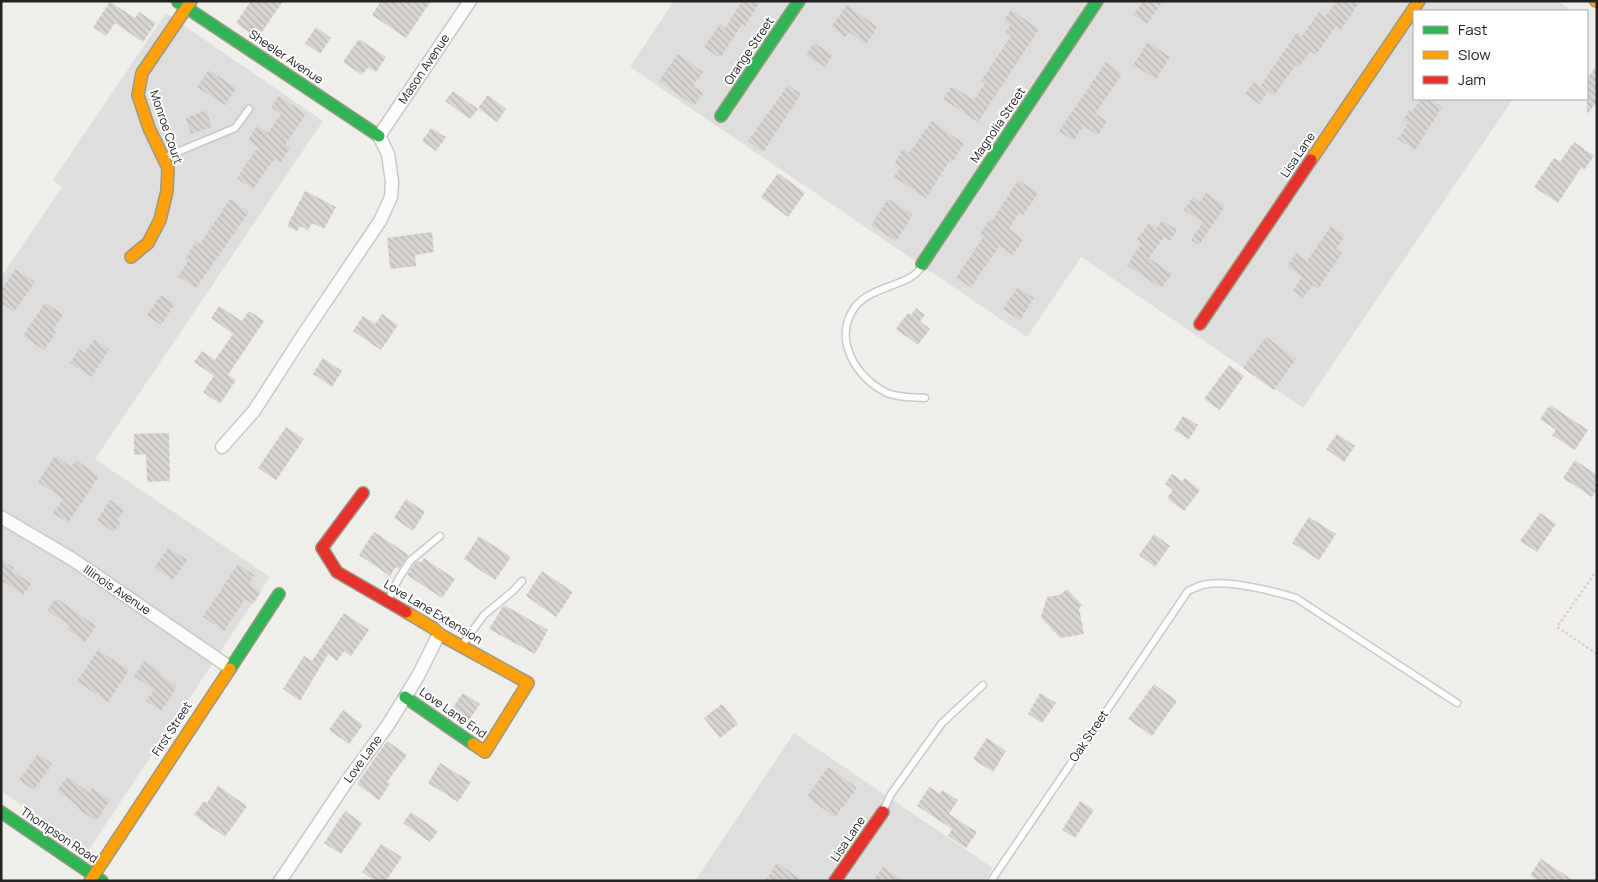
<svg xmlns="http://www.w3.org/2000/svg" width="1598" height="882" viewBox="0 0 1598 882" font-family="Manrope,sans-serif">
	<style>
		.residential { fill: #dfdedc }
		.building { fill: url(#building-back-hatch) }
		.lines { fill: none; stroke-linecap: round; stroke-linejoin: round }
		.lane-casing { stroke: #c9c8c7; stroke-width: 9 }
		.street-casing { stroke: #c9c8c7; stroke-width: 15 }
		.fast-casing { stroke: #999a82; stroke-width: 14 }
		.slow-casing { stroke: #999a82; stroke-width: 14 }
		.jam-casing { stroke: #999a82; stroke-width: 14 }
		.path { stroke: #dccecd; stroke-width: 2.5; stroke-dasharray: 2.5 2.5; stroke-linecap: butt }
		.lane { stroke: #fdfcfc; stroke-width: 6 }
		.street { stroke: #fdfcfc; stroke-width: 12 }
		.fast { stroke: #30b455; stroke-width: 11 }
		.slow { stroke: #ff9f0a; stroke-width: 11 }
		.jam { stroke: #e5322d; stroke-width: 11 }
		.labels { text-anchor: middle; stroke-width: 4; stroke-linejoin: round; paint-order: stroke }
		.street-label { font-size: 12px; fill: #222; stroke: #fff }
	</style>
	<defs>
		<pattern id="building-back-hatch" width="6" height="6" patternUnits="userSpaceOnUse" patternTransform="scale(1.25)"><rect width="6" height="6" fill="#d7d4d2"/><path d="M-1 5l2 2M0 0l6 6M5-1l2 2" fill="none" stroke="#b8b6b4"/></pattern>
	</defs>
	<rect width="100%" height="100%" fill="#f0eeeb"/>
	<path class="residential" d="M674,1H1558L1572,11H1414V99H1513L1303,408L1081,257L1027,337L630,67Z
		M166,13L323,121L95,459L270,577L88,851L1,791V277L62,187L53,180Z
		M794,733L993,868L984,881H695Z"/>
	<path class="building" d="M251,1H283L258,38L236,23Z
		M381,1H431L406,38L372,15Z
		M742,1H760L745,26L742,24L720,58L704,47L720,24L725,28Z
		M1143,1H1163L1147,24L1133,15Z
		M1336,1H1360L1341,30L1336,26L1316,55L1310,51L1299,67L1296,65L1274,95L1261,85L1297,32L1302,36L1319,12L1325,17Z
		M110,2L135,18L139,12L156,23L143,42L115,23L106,36L93,27Z
		M847,5L877,27L866,44L849,32L845,37L831,27Z
		M1011,10L1039,29L978,122L943,99L952,86L974,100L985,83L981,81L1011,36L1006,32L1010,25L1004,21Z
		M316,27L331,38L320,54L305,43Z
		M359,39L386,57L376,72L368,67L362,75L343,62Z
		M1148,42L1170,57L1156,79L1133,65Z
		M814,43L833,55L825,67L806,55Z
		M678,54L703,72L693,86L703,93L694,106L659,81Z
		M1106,62L1122,74L1095,114L1107,121L1098,135L1083,126L1074,141L1059,131Z
		M1597,65V102L1587,114V79Z
		M209,70L236,88L225,105L197,87Z
		M1254,82L1268,91L1259,104L1245,94Z
		M788,85L801,94L763,152L748,141Z
		M453,91L478,109L470,119L445,101Z
		M488,95L506,109L497,122L478,108Z
		M279,96L306,114L285,145L290,148L281,162L275,158L253,189L237,178L258,147L248,140L257,126L268,133L281,114L271,107Z
		M1421,99H1430L1442,107L1415,150L1398,139L1408,123L1403,120L1410,110L1412,111Z
		M206,110L212,127L191,134L186,118Z
		M932,121L964,144L952,162L950,160L926,198L894,177L900,168L894,164L903,149L909,153Z
		M431,128L446,137L436,151L422,141Z
		M1574,142L1594,156L1584,170L1581,168L1558,203L1534,187L1554,158L1560,162Z
		M778,173L805,193L788,217L761,197Z
		M1018,180L1038,193L1023,215L1019,213L1009,229L1023,239L1013,255L999,246L971,287L956,278L984,236L980,234L990,219L992,221Z
		M305,191L336,207L324,229L312,223L308,230L300,226L297,231L287,226Z
		M1206,193L1225,206L1199,245L1191,240L1203,222L1184,210L1193,197L1200,202Z
		M230,199L249,212L196,288L178,276L188,261L185,259L196,242L200,244Z
		M888,199L913,215L896,241L871,225Z
		M1162,220L1177,230L1170,241L1164,237L1149,258L1172,274L1161,288L1127,265L1142,243L1137,239L1149,223L1157,228Z
		M1331,226L1345,236L1336,249L1342,253L1318,289L1313,285L1303,298L1293,290L1302,277L1287,266L1296,253L1307,261Z
		M432,232L434,252L415,255L416,266L390,269L387,238Z
		M16,269L35,282L14,312L1,303V290Z
		M1018,287L1034,298L1020,320L1003,309Z
		M161,295L175,304L161,325L147,315Z
		M45,303L63,314L53,330L56,332L44,350L23,336Z
		M219,306L242,321L249,311L264,321L228,375L236,380L220,404L203,392L214,376L194,362L202,351L215,360L233,334L211,318Z
		M916,308L925,315L920,321L930,329L918,345L896,329L908,313L911,315Z
		M382,314L398,325L381,350L353,331L363,316L375,324Z
		M1266,337L1296,359L1274,390L1243,368Z
		M94,339L109,349L92,377L70,363L79,349L85,353Z
		M323,358L342,371L332,387L313,374Z
		M1229,365L1244,376L1220,410L1204,399Z
		M1550,405L1588,430L1575,450L1552,435L1556,430L1540,419Z
		M1183,416L1198,425L1189,439L1174,430Z
		M286,427L304,439L276,480L258,468Z
		M169,433L170,481L147,482L146,454L134,455V434Z
		M1337,434L1355,446L1344,462L1326,449Z
		M55,456L71,467L76,460L99,476L68,523L53,513L63,499L38,482Z
		M1575,460L1597,475V489L1592,497L1563,478Z
		M1172,474L1182,481L1185,478L1200,490L1184,511L1167,498L1173,490L1165,484Z
		M406,499L425,512L413,531L394,518Z
		M110,500L124,510L117,520L121,522L114,532L97,520Z
		M1540,513L1556,524L1537,552L1520,541Z
		M1309,517L1336,534L1319,560L1292,543Z
		M374,532L409,555L399,569L396,567L390,576L359,555Z
		M1154,534L1170,546L1155,567L1139,555Z
		M479,536L511,557L495,580L464,559Z
		M168,548L187,560L173,580L155,567Z
		M424,558L455,579L442,598L407,575L414,564L418,561L421,563Z
		M1,559L14,568L12,570L31,584L23,595L4,582L1,586Z
		M238,564L254,575L249,584L261,592L253,604L245,599L224,631L203,617Z
		M542,571L573,592L556,617L526,596Z
		M1067,589L1082,605L1079,608L1084,634L1060,638L1041,617L1047,597L1060,595Z
		M56,598L96,626L85,642L67,629L69,625L47,610Z
		M504,605L548,630L535,654L489,629Z
		M344,613L369,630L351,656L344,651L337,661L328,654L300,701L283,689L304,656L312,661Z
		M98,650L129,670L108,702L77,681Z
		M144,661L161,672L159,674L177,687L161,711L146,701L154,690L134,676Z
		M1154,684L1177,701L1152,736L1128,719Z
		M463,693L480,704L465,726L448,714Z
		M1040,693L1056,703L1042,723L1028,714Z
		M722,704L738,724L720,738L704,718Z
		M343,710L363,725L349,744L329,730Z
		M987,738L1006,751L993,772L973,759Z
		M387,741L407,755L387,782L390,784L379,800L357,784Z
		M38,754L52,764L34,790L19,780Z
		M440,763L471,782L458,802L428,783Z
		M828,767L857,788L835,817L807,797Z
		M68,777L89,793L92,788L110,800L96,821L78,809L79,808L57,790Z
		M218,786L247,806L225,837L194,815L204,801L207,803Z
		M929,787L940,794L942,790L958,800L949,814L977,832L966,848L948,836L952,829L917,806Z
		M1080,801L1094,810L1075,838L1062,830Z
		M345,811L362,823L341,854L324,843Z
		M411,812L438,831L430,842L403,823Z
		M381,844L402,857L386,881H375L362,872Z
		M1541,859L1574,881H1538L1530,875Z
		M777,863L804,881H765Z
		M883,867L904,881H873Z"/>
	<g class="lines">
		<defs>
			<path id="lane" d="M163,158L235,128L249,109
				M922,265C914,286 871,285 855,307C832,339 856,378 887,393C899,398 912,397 925,398
				M388,600L399,578L410,561L440,536
				M462,645L484,615L513,591L522,581
				M883,811L891,794L942,723L983,685
				M991,881L1188,591C1193,589 1198,586 1203,585C1225,579 1274,591 1296,598L1457,703"/>
			<path id="street" d="M222,447L254,411L303,335L380,221L391,197L392,182L388,154L379,136L470,1
				M1,517L72,559L229,667
				M280,881L347,781L388,725L418,676L439,634"/>
			<path id="fast" d="M178,2L379,136
				M721,116L799,1
				M922,264L1097,1
				M230,669L279,594
				M405,697L473,744
				M1,812L102,881"/>
			<path id="slow" d="M1596,1H1597
				M1311,160L1419,1
				M131,257L148,243L160,220L167,191L168,168L149,128L138,95L142,73L191,1
				M406,612L433,628L439,634L528,683L485,752L473,744
				M90,881L230,669"/>
			<path id="jam" d="M1200,324L1311,160
				M363,493L322,548L337,572L406,612
				M835,881L883,812"/>
		</defs>
		<use href="#lane" class="lane-casing"/>
		<use href="#street" class="street-casing"/>
		<use href="#fast" class="fast-casing"/>
		<use href="#slow" class="slow-casing"/>
		<use href="#jam" class="jam-casing"/>
		<path class="path" d="M1597,570L1557,627L1597,654"/>
		<use href="#lane" class="lane"/>
		<use href="#street" class="street"/>
		<use href="#fast" class="fast"/>
		<use href="#slow" class="slow"/>
		<use href="#jam" class="jam"/>
	</g>
	<g class="labels">
		<g class="street-label">
			<text transform="translate(749 51) rotate(-56)" y="4">Orange Street</text>
			<text transform="translate(286 57) rotate(34)" y="4">Sheeler Avenue</text>
			<text transform="translate(424 69) rotate(-56)" y="4">Mason Avenue</text>
			<text transform="translate(998 125) rotate(-56)" y="4">Magnolia Street</text>
			<text transform="translate(166 127) rotate(71)" y="4">Monroe Court</text>
			<text transform="translate(1298 155) rotate(-56)" y="4">Lisa Lane</text>
			<text transform="translate(117 590) rotate(34)" y="4">Illinois Avenue</text>
			<text transform="translate(433 612) rotate(31)" y="4">Love Lane Extension</text>
			<text transform="translate(453 713) rotate(35)" y="4">Love Lane End</text>
			<text transform="translate(172 729) rotate(-57)" y="4">First Street</text>
			<text transform="translate(1089 736) rotate(-56)" y="4">Oak Street</text>
			<text transform="translate(363 759) rotate(-54)" y="4">Love Lane</text>
			<text transform="translate(59 835) rotate(34)" y="4">Thompson Road</text>
			<text transform="translate(848 839) rotate(-56)" y="4">Lisa Lane</text>
		</g>
	</g>
	<rect width="1598" height="882" fill="none" stroke="#222222" stroke-width="5"/>
	<rect x="1413" y="10" width="175" height="90" fill="#ffffff" stroke="#a7a7a7"/>
	<rect x="1423" y="26" width="25" height="8" fill="#30b455" stroke="#a7a7a7"/>
	<text x="1458" y="35" font-size="15" fill="#222222">Fast</text>
	<rect x="1423" y="51" width="25" height="8" fill="#ff9f0a" stroke="#a7a7a7"/>
	<text x="1458" y="60" font-size="15" fill="#222222">Slow</text>
	<rect x="1423" y="76" width="25" height="8" fill="#e5322d" stroke="#a7a7a7"/>
	<text x="1458" y="85" font-size="15" fill="#222222">Jam</text>
</svg>
